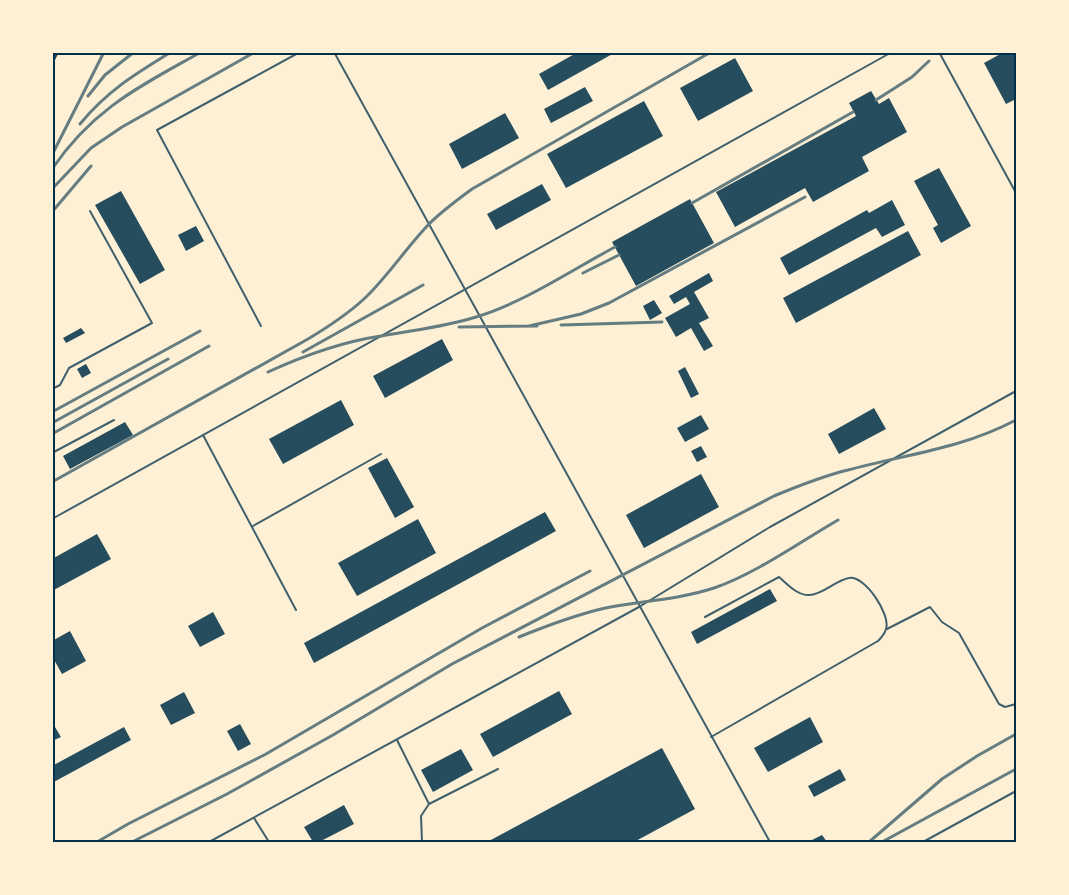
<svg xmlns="http://www.w3.org/2000/svg" width="1069" height="895" viewBox="0 0 1069 895" font-family="Ubuntu,sans-serif">
	<style>
		.building { fill: #264d5e }
		.lines { fill: none; stroke-linecap: round; stroke-linejoin: round }
		.service { stroke: #3f606c; stroke-width: 2 }
		.rail { stroke: #657d81; stroke-width: 3 }
		.neatline { fill: none; stroke: #003049; stroke-width: 2 }
	</style>
	<rect width="100%" height="100%" fill="#fdf0d5"/>
	<path class="building" d="M52,52H59L52,66Z
		M578,52H616L548,90L539,74Z
		M1004,52H1016V99L1006,104L984,63Z
		M735,58L753,91L698,121L680,88Z
		M585,87L593,101L551,123L544,109Z
		M871,91L879,104L889,98L907,132L862,157L869,171L813,202L805,188L735,227L716,192L856,116L849,103Z
		M644,101L663,136L566,188L547,154Z
		M505,113L519,138L462,169L449,144Z
		M939,168L971,226L941,243L933,228L938,225L914,181Z
		M542,184L551,200L496,230L487,214Z
		M121,191L165,270L140,284L95,205Z
		M690,199L714,243L636,286L612,242Z
		M892,200L905,225L882,237L876,228L789,275L780,258L867,210L869,213Z
		M196,226L204,241L186,251L178,235Z
		M908,231L921,255L796,323L783,298Z
		M709,273L713,281L694,292L709,318L699,323L713,346L704,351L691,328L676,337L665,318L690,304L686,297L674,304L669,296Z
		M654,300L662,313L650,320L643,306Z
		M81,328L85,333L66,343L63,338Z
		M442,339L453,360L385,398L373,376Z
		M86,364L91,373L82,378L77,369Z
		M685,367L699,394L691,398L678,371Z
		M341,400L354,425L283,464L269,439Z
		M874,408L886,429L839,454L828,434Z
		M701,415L709,429L685,442L677,428Z
		M125,422L133,435L70,469L63,456Z
		M701,446L707,457L697,462L691,451Z
		M387,458L414,507L395,518L368,468Z
		M701,474L719,507L644,548L626,515Z
		M545,512L556,531L314,663L304,643Z
		M418,519L436,553L357,596L338,563Z
		M97,534L111,559L52,591V559Z
		M770,589L777,601L697,644L691,632Z
		M213,612L225,634L200,647L188,626Z
		M70,631L86,661L62,674L52,656V641Z
		M559,691L572,714L493,757L480,734Z
		M184,692L195,713L171,725L160,705Z
		M810,717L823,742L768,772L754,748Z
		M52,722L61,737L52,741Z
		M240,724L251,744L238,751L227,731Z
		M124,727L131,740L52,783V766Z
		M662,748L695,809L634,842H487Z
		M461,749L473,770L433,792L421,770Z
		M840,769L846,780L814,797L808,786Z
		M344,805L354,824L319,842H313L304,827Z
		M822,835L827,842H808Z"/>
	<g class="lines">
		<path class="service" d="M334,52L770,842
			M939,52L1016,193
			M261,326L157,130L300,52
			M52,389L60,385L69,368L152,323L90,211
			M203,435L296,610
			M52,453L114,420
			M52,519L892,52
			M253,526L381,454
			M705,617L779,577C788,585 798,596 810,595C824,594 836,580 849,578C865,575 891,615 886,629C885,633 881,638 878,641L711,737
			M887,629L930,607L942,622L959,633L999,704L1005,707L1016,704
			M397,740L429,804
			M254,818L269,842
			M209,842L639,607L770,527L1016,391
			M422,842L421,816L429,804L498,769
			M923,842L1016,791"/>
		<path class="rail" d="M88,96L105,75L134,52
			M876,100L912,77L929,61
			M80,124C107,91 135,74 171,52
			M52,155L104,52
			M52,169C94,108 139,87 201,52
			M52,189L91,148L122,127L255,52
			M692,203L853,112
			M52,212L91,166
			M583,273L619,255
			M561,325L662,322
			M529,326L581,314L609,303L805,197
			M459,327L537,326
			M303,352L423,285
			M268,372C305,355 341,342 381,336C413,330 445,327 476,317C525,302 570,271 615,247
			M52,412L200,331
			M52,423L168,359
			M52,434L209,346
			M52,482L308,339C328,327 348,314 365,298C388,276 406,248 429,224C442,211 457,200 472,189L711,52
			M519,637C546,626 573,616 601,609C639,601 677,600 714,588C755,574 800,542 838,520
			M97,842L128,824L266,754L482,628L590,571
			M132,842L227,794L333,735L452,664L774,496C798,486 823,476 848,470C907,454 961,449 1016,420
			M869,842L942,779L977,756L1016,734
			M882,842L1016,769"/>
	</g>
	<rect width="1069" height="895" fill="none" stroke="#fdf0d5" stroke-width="108"/>
	<rect x="54" y="54" width="961" height="787" class="neatline"/>
</svg>
